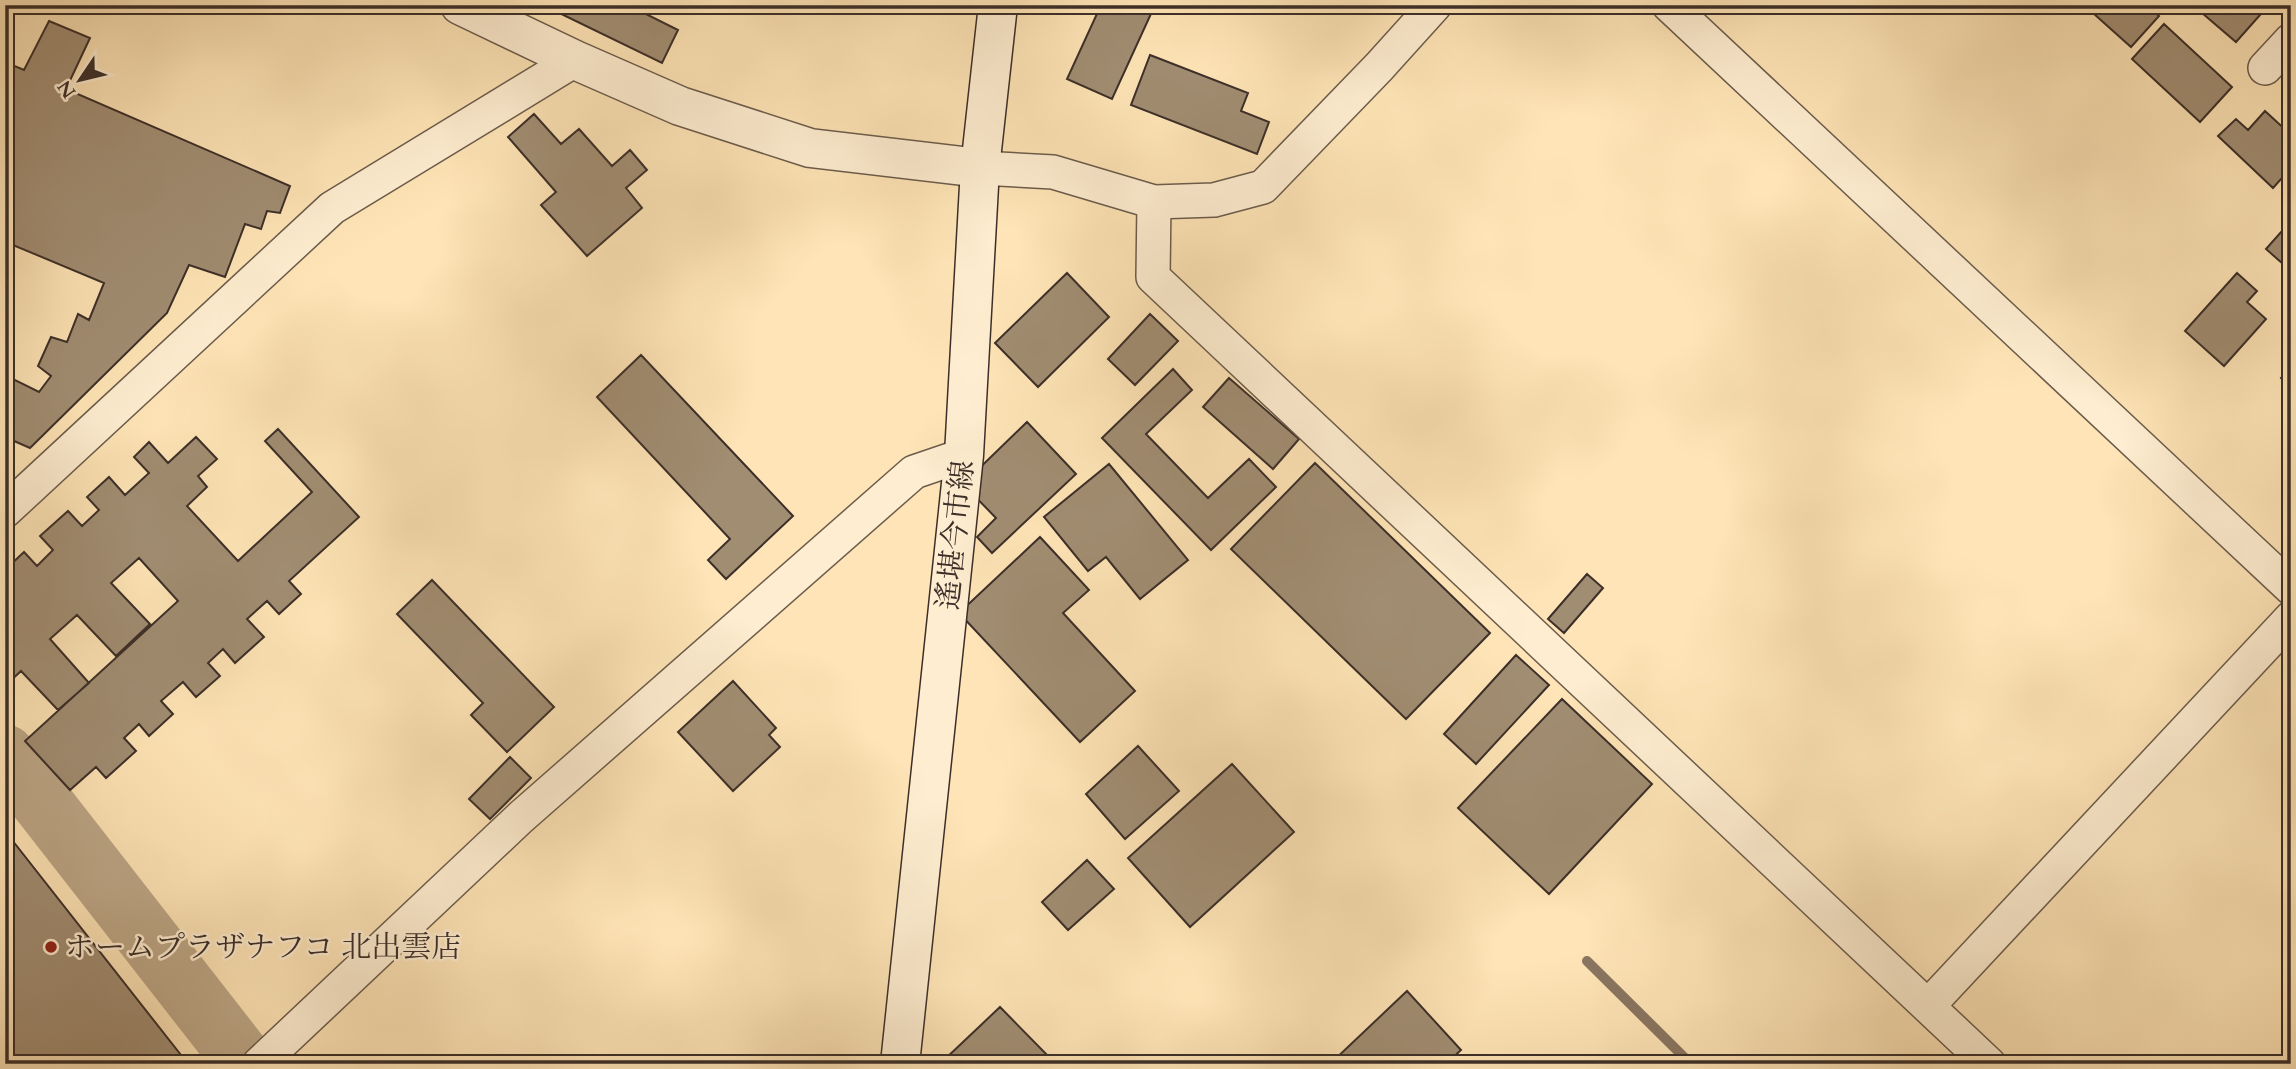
<svg xmlns="http://www.w3.org/2000/svg" width="2296" height="1069" viewBox="0 0 2296 1069" font-family="Cardo,'Noto Serif JP',serif">
	<style>
		.lines { fill: none; stroke-linecap: round; stroke-linejoin: round }
		.stream { stroke: #897661; stroke-width: 10 }
		.river { stroke: #bca686; stroke-width: 61 }
		.building { fill: #a18d72; stroke: #3c2f29; stroke-width: 2 }
		.minor-casing { stroke: #6c5c4c; stroke-width: 36 }
		.tertiary-casing { stroke: #6c5c4c; stroke-width: 41 }
		.secondary-casing { stroke: #3c2f29; stroke-width: 41 }
		.minor { stroke: #feedd0; stroke-width: 33 }
		.tertiary { stroke: #feedd0; stroke-width: 38 }
		.secondary { stroke: #feedd0; stroke-width: 38 }
		.poi-dot { fill: #8f2418; stroke: #feedd0; stroke-width: 2.5 }
		.labels { text-anchor: middle; stroke-width: 5; stroke-linejoin: round; paint-order: stroke }
		.street-label { font-size: 30px; fill: #3c2f29; stroke: #feedd0 }
		.poi-label { font-size: 30px; fill: #3c2f29; stroke: #feedd0; text-anchor: start }
	</style>
	<rect width="100%" height="100%" fill="#fee4b6"/>
	<filter id="stains"><feTurbulence type="fractalNoise" baseFrequency=".00286" numOctaves="4"/><feColorMatrix values="0 0 0 0 .2 0 0 0 0 .09 0 0 0 0 .02 0 0 0 .5 -.17"/></filter>
	<radialGradient id="worn" r=".72"><stop offset=".6" stop-color="#630" stop-opacity="0"/><stop offset="1" stop-color="#630" stop-opacity=".3"/></radialGradient>
	<g class="lines">
		<path class="stream" d="M1587,961L1691,1064"/>
		<path class="river" d="M5,755L246,1064"/>
	</g>
	<path class="building" d="M553,5H628L678,30L662,63L551,9Z
		M1101,5H1155L1112,99L1067,79Z
		M2084,5H2148L2159,16L2131,47Z
		M2196,5H2267L2268,6L2236,42L2195,7Z
		M49,21L90,38L66,89L290,186L280,213L267,211L261,229L245,224L225,277L189,265L167,313L30,448L5,437V375L39,392L51,376L38,366L51,337L67,342L78,314L89,320L104,283L13,245L5,263V62L24,70Z
		M2164,24L2232,87L2200,122L2132,59Z
		M1150,55L1248,93L1241,111L1269,122L1257,154L1131,105Z
		M2265,111L2291,135V168L2273,188L2218,136L2236,119L2248,130Z
		M534,114L561,144L579,129L612,166L630,150L647,170L626,188L642,208L587,256L541,205L556,192L508,137Z
		M2291,221V271L2266,249Z
		M1067,273L1109,317L1038,387L995,343Z
		M2237,273L2257,291L2247,302L2266,319L2224,366L2185,331Z
		M1150,314L1178,341L1135,385L1108,359Z
		M641,355L793,516L726,579L708,560L730,539L597,397Z
		M2291,367V388L2281,378Z
		M1173,369L1192,390L1146,434L1208,498L1249,459L1276,487L1211,550L1102,438Z
		M1229,378L1299,439L1273,469L1203,407Z
		M1027,422L1076,474L992,553L977,537L996,518L963,484Z
		M278,429L359,517L289,581L301,594L279,614L267,601L247,619L264,637L235,663L223,649L208,663L220,676L196,697L183,682L161,701L173,714L149,736L139,724L124,738L136,751L106,778L96,767L70,790L25,741L178,601L139,558L111,583L150,624L116,656L77,615L50,639L89,683L58,710L21,671L5,686V570L24,552L37,566L53,550L40,536L68,511L82,526L99,510L87,497L109,477L125,495L149,473L134,457L149,442L168,463L196,437L217,459L198,476L207,487L187,506L238,561L312,492L265,441Z
		M1315,463L1490,633L1406,719L1231,549Z
		M1109,464L1188,560L1140,599L1106,557L1088,571L1044,517Z
		M1040,537L1089,590L1063,613L1135,691L1080,742L959,613Z
		M1587,574L1603,588L1564,633L1548,619Z
		M432,580L554,707L507,752L471,715L483,703L397,614Z
		M1516,655L1549,685L1476,764L1444,734Z
		M733,681L776,728L769,735L780,747L733,791L678,732Z
		M1562,699L1652,784L1549,894L1458,808Z
		M1138,746L1179,791L1125,839L1086,794Z
		M510,757L531,778L490,819L469,799Z
		M1232,764L1294,832L1190,927L1128,858Z
		M5,831L188,1064H5Z
		M1087,860L1114,889L1068,930L1042,902Z
		M1407,991L1461,1050L1446,1064H1330Z
		M1000,1007L1051,1059L1046,1064H945L943,1061Z"/>
	<g class="lines">
		<defs>
			<path id="minor" d="M1669,5L2291,588
				M2265,68L2291,40
				M980,168L1053,172L1154,202L1214,200L1263,187L1379,67L1435,5
				M1154,202L1153,277L1989,1064
				M5,511L332,208L575,60
				M1928,1006L2291,618
				M259,1064L521,817L914,472L964,455"/>
			<path id="tertiary" d="M460,5L575,60L680,106L810,148L980,168"/>
			<path id="secondary" d="M900,1064L964,455L980,168L998,5"/>
		</defs>
		<use href="#minor" class="minor-casing"/>
		<use href="#tertiary" class="tertiary-casing"/>
		<use href="#secondary" class="secondary-casing"/>
		<use href="#minor" class="minor"/>
		<use href="#tertiary" class="tertiary"/>
		<use href="#secondary" class="secondary"/>
	</g>
	<circle class="poi-dot" cx="51" cy="947" r="7"/>
	<g class="labels">
		<g class="street-label">
			<text transform="translate(955 535) rotate(-84)" y="10">遙堪今市線</text>
		</g>
		<g class="poi-label">
			<text x="65" y="957">ホームプラザナフコ 北出雲店</text>
		</g>
	</g>
	<rect width="2296" height="1069" fill="none" stroke="#fee4b6" stroke-width="28"/>
	<rect x="7" y="7" width="2282" height="1055" fill="none" stroke="#3c2f29" stroke-width="3.5"/>
	<rect x="14" y="14" width="2268" height="1041" fill="none" stroke="#3c2f29" stroke-width="2"/>
	<g transform="translate(80 80) rotate(235)" stroke="#feedd0" stroke-width="5" paint-order="stroke">
	<path d="M0-5L12 26L0 18L-12 26Z" fill="#3c2f29"/>
	<text y="-10" font-size="19" font-weight="bold" text-anchor="middle" fill="#3c2f29">N</text>
	</g>
	<rect width="100%" height="100%" filter="url(#stains)"/>
	<rect width="100%" height="100%" fill="url(#worn)"/>
</svg>
